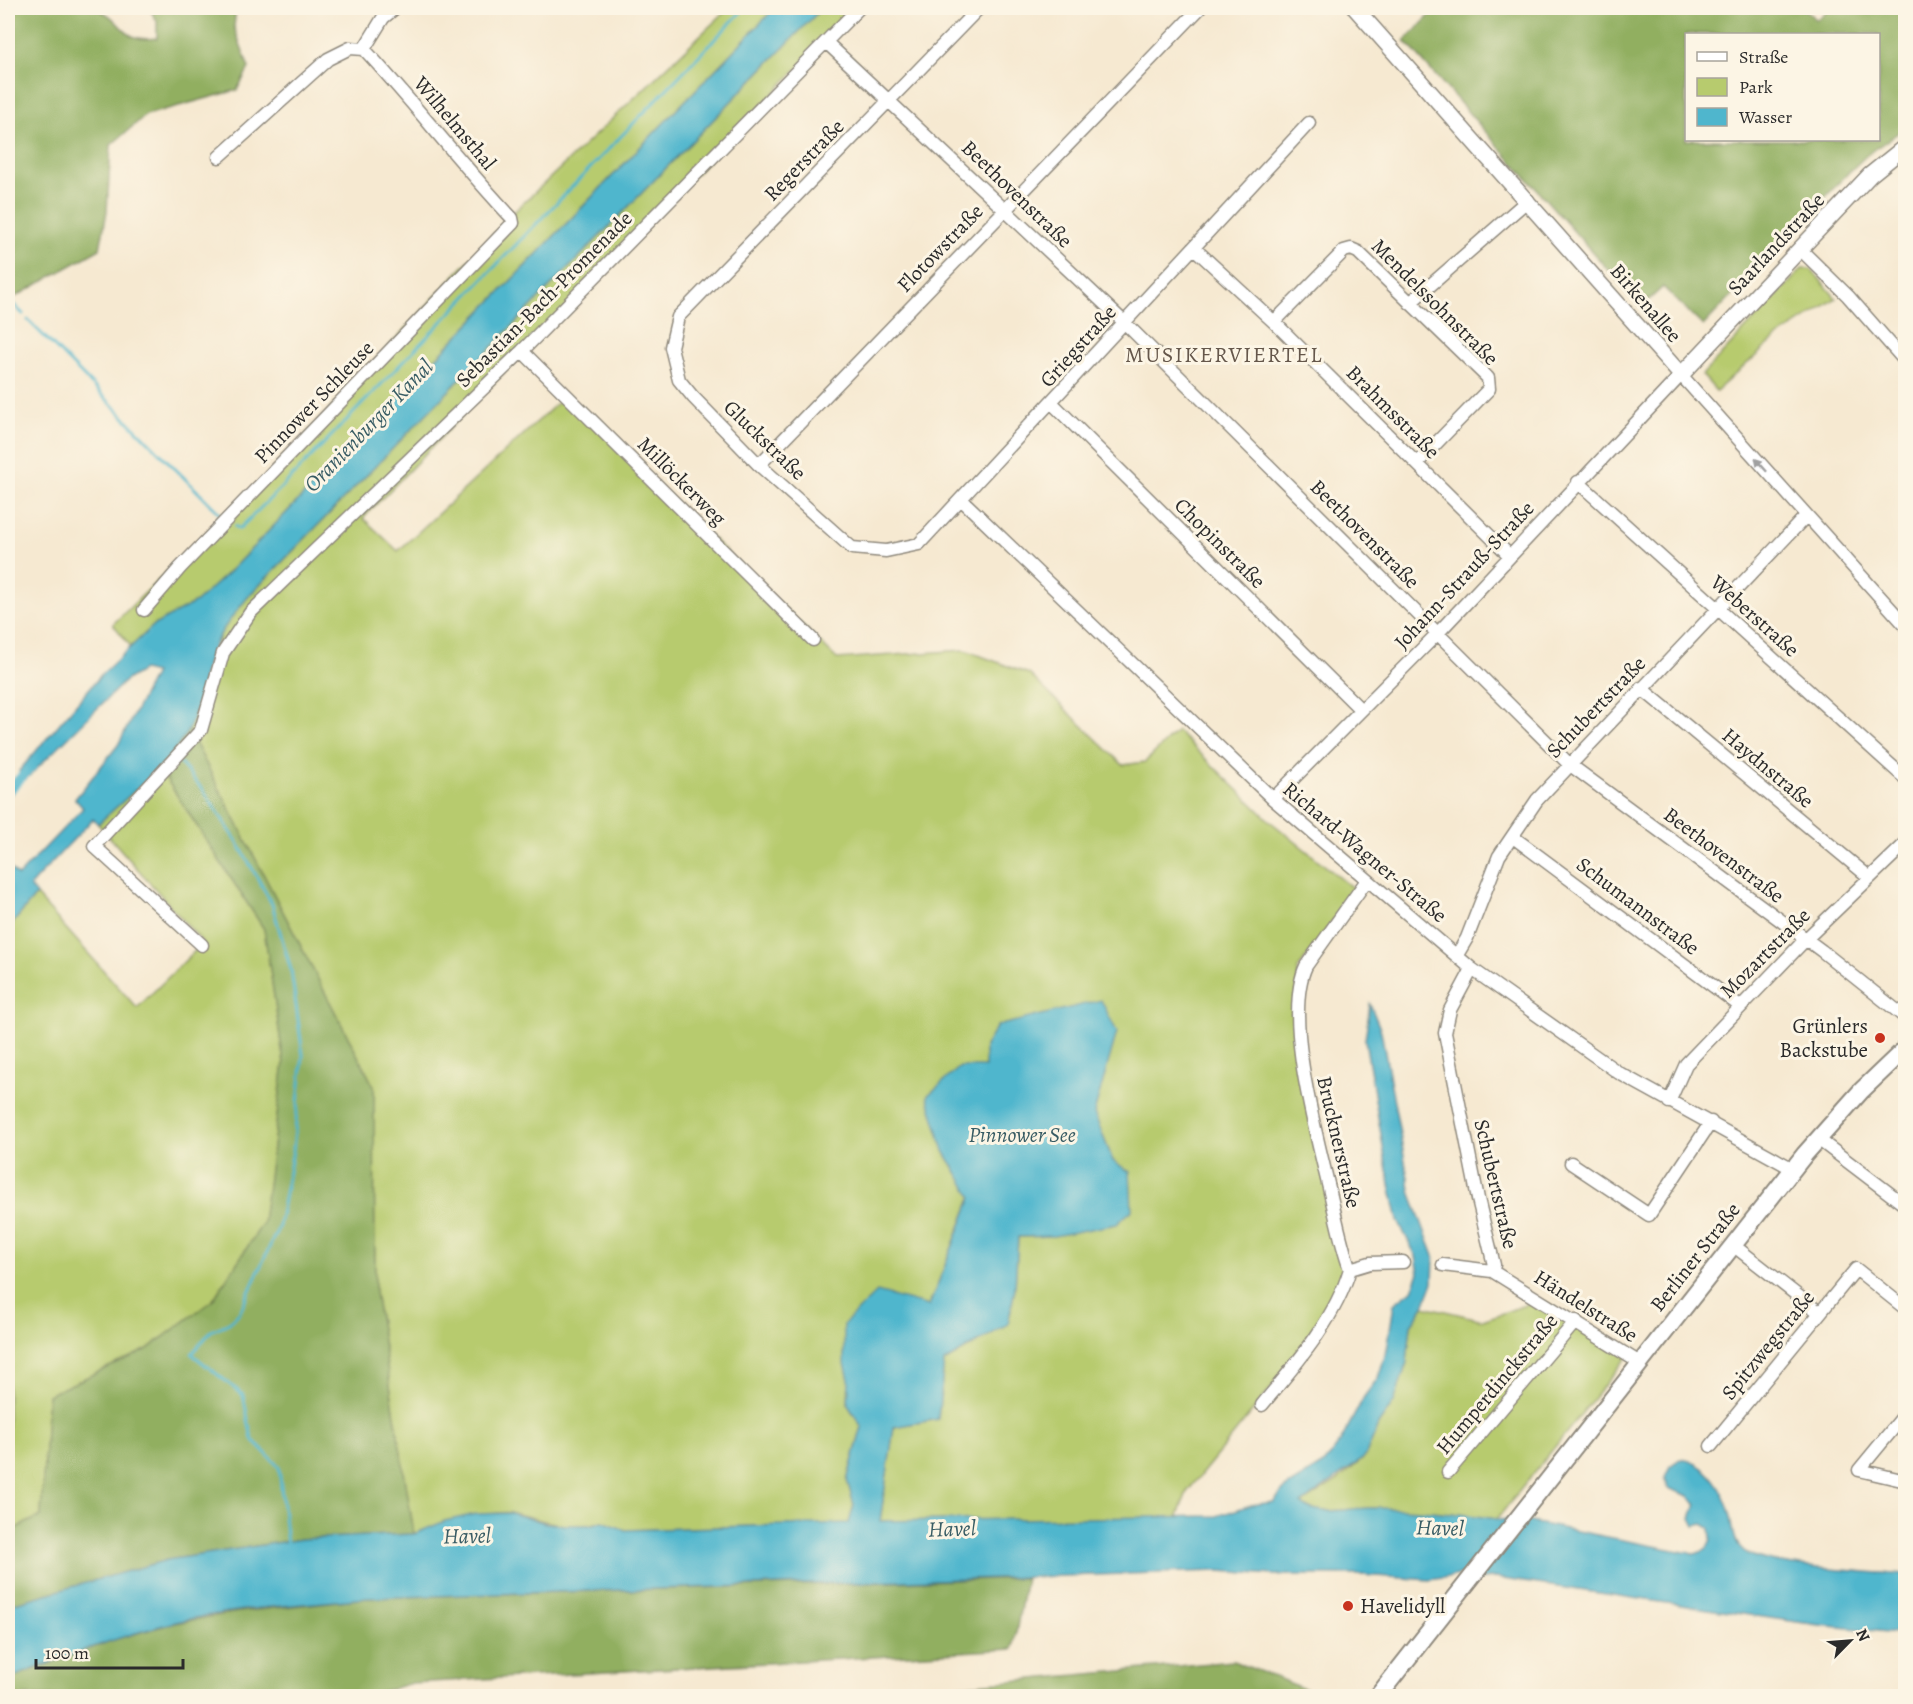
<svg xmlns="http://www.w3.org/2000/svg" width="1913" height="1704" viewBox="0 0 1913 1704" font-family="Alegreya,serif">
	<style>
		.green { fill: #b7cb6e; stroke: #717b4c; stroke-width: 1.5 }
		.forest { fill: #91af61; stroke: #5e6d46; stroke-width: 1.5; fill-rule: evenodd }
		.water { fill: #4fb6cd; stroke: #3d707c; stroke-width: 1.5 }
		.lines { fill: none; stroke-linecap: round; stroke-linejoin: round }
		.stream { stroke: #4fb6cd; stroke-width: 3 }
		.canal { stroke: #4fb6cd; stroke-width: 10 }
		.minor-casing { stroke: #908a7e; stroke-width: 15 }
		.tertiary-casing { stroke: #908a7e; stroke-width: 18 }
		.secondary-casing { stroke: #908a7e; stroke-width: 20 }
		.minor { stroke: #fff; stroke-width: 12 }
		.tertiary { stroke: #fff; stroke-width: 15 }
		.secondary { stroke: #fff; stroke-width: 16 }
		.oneway { fill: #a0a0a0 }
		.poi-dot { fill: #c8321e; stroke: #fcf5e5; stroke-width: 2 }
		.labels { text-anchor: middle; stroke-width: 6; stroke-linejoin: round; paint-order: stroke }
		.street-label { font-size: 21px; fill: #2b2b2b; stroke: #fcf5e5 }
		.poi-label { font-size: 21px; fill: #2b2b2b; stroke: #fcf5e5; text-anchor: end }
		.neighbourhood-label { font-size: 22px; letter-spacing: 1.5px; fill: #65574b; stroke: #fcf5e5 }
		.water-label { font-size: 22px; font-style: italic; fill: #385c64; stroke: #fcf5e5 }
	</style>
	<rect width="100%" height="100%" fill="#fcf5e5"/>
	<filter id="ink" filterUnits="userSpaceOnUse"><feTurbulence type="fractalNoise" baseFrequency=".0167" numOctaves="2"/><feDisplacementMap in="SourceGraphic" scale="12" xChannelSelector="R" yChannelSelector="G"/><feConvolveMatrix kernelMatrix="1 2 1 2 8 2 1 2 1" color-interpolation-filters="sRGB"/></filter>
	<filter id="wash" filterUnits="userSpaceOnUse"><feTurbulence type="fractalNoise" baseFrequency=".008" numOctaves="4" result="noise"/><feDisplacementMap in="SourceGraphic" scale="24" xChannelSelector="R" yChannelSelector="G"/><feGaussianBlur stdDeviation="1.35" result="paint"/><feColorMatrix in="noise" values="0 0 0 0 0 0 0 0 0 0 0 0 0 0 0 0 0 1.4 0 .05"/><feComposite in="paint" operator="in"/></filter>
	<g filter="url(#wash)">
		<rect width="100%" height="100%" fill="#f6e9d1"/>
		<path class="green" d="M729,8H775L230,571L196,602L154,625L131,647L113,624L215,525L235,511L515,211Z
			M822,8H856L363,518L398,551L565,396L837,659L965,650L1029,674L1123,765L1145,762L1177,731L1271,822L1355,890L1298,969L1295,1043L1345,1267L1343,1284L1307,1344L1187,1492L1177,1518L880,1521L894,1427L938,1419L944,1362L1008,1324L1015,1288L1018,1237L1054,1236L1113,1161L1094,1113L1116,1032L985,1046L986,1067L944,1151L972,1196L929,1306L916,1303L846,1366L849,1379L848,1405L862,1427L847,1480L854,1505L849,1524L625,1530L603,1521C570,1532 545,1520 513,1513C495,1510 432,1526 414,1534L375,1292L374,1087L188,729L198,707L223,626L248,597Z
			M1802,269H1811L1836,298L1775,339L1716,391L1702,375Z
			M158,766L264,929L284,1063L263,1223L213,1300L146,1350L48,1395L41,1516L8,1532V929L36,895L137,1008L203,943L98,824Z
			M1539,1300L1631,1352L1497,1519L1441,1512L1370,1508L1315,1512L1301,1504L1338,1480L1365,1457L1378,1425L1394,1402L1407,1362L1411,1325L1424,1306L1483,1320Z"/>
		<path class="forest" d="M8,8C32,7 69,3 93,8C125,16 118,44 157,38V21L149,8H236L234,27L249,68L237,90L146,115L111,145L107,211L100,249L17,296L8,299Z
			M1437,8H1804L1816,20L1830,8H1905V128L1869,153L1849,172L1703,326L1663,287L1641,307L1405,41ZM1878,34V140H1686V34Z
			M188,729L374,1087L375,1292L414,1534L302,1539L167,1560L8,1605V1532L41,1516L48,1395L146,1350L213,1300L263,1223L284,1063L264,929L158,766Z
			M1026,1578L1013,1649L412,1683L366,1696H8V1679L116,1639L174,1623L238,1612L367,1598Z
			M1233,1661L1324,1696H841Z"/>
		<path class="water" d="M775,8H822L248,597C232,617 217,634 209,659C201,682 200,704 190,726C171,764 128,795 98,824L93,819L36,879L30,886L36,895L8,929V866L18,876L83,808L75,799L118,745L155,673L143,670L126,680L26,779L19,771L101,675L154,625L196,602L230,571Z
			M1101,1000L1117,1032L1094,1113L1113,1161L1130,1172L1132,1210L1117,1224L1054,1236L1018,1237L1015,1288L1008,1324L944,1362L938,1419L894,1427L880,1521L1217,1516L1251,1505L1274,1502L1285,1488L1325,1463L1340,1442L1364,1397L1378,1378L1387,1350L1394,1304L1412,1290L1419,1273L1416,1256L1398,1221L1387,1170L1365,1040L1370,1004L1381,1031L1411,1194L1434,1256L1433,1282L1424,1306L1411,1325L1407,1362L1394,1402L1378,1425L1365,1457L1301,1504C1323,1517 1345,1508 1369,1508C1413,1508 1459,1513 1503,1520L1510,1518L1695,1554L1706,1550L1711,1539L1710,1528L1703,1524L1695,1526L1691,1518L1696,1504L1689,1496L1668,1488L1665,1478L1670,1466L1680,1459C1708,1462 1725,1491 1731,1517C1734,1530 1733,1545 1747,1553C1775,1569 1869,1571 1905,1575V1634L1811,1624L1496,1578L1480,1579L1460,1575L1430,1580L1362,1575H1274L1219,1571L367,1598C303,1605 235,1607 172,1623C116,1637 62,1658 8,1679V1605L167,1560L302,1539L414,1534L445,1521L476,1514L511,1513L546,1523L566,1525H591L603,1521L625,1530L849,1523L854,1505L847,1480L862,1427L848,1405L849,1379L844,1360V1324L877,1292L929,1306L972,1197L944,1151L927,1096L960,1067H985V1046L997,1026Z"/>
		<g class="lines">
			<path class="stream" d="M8,299L23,314
				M28,320L220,514
				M235,526L239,529L280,489L745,8
				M180,763L203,790L238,843L272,904L291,970L303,1055L293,1150L279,1226L240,1312L229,1323L211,1331L192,1354L243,1395L252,1439L279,1467L287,1545"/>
			<path class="canal" d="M8,791L32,766"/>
		</g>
	</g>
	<g filter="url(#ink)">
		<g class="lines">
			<defs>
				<path id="minor" d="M979,8L678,317L671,347L679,380L693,397L759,465L852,548L886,551L919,544L1309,123
					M826,42L1125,323L1569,764L1822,951L1906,1018
					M364,49L383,18L395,8
					M1195,249L1274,322L1510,556
					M1800,249L1848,296L1906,362
					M1410,303L1528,200
					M1274,322L1344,251L1351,249L1358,252L1488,378L1489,389L1417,463
					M522,351L813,640
					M1052,403L1361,710
					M759,465L1200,8
					M1578,482L1906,779
					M962,500L1273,799L1472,969L1619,1073L1793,1169
					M144,610L180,568L513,223L512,218C460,163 415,104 364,49L350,48L328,59L219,157
					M1641,688L1869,877
					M1273,799L1437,634L1681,375L1906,626
					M1513,837L1740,1006
					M202,945L94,846L201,730L223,653L250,613L522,351L859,8
					M1457,955L1467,938L1499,856L1537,800L1806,516
					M1472,969L1450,1010L1445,1033L1478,1199L1494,1265L1492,1271
					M1669,1102L1686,1064L1805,940L1906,843
					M1818,1139L1906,1206
					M1571,1163L1649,1215L1711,1122
					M1733,1245L1820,1313
					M1443,1265L1492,1271L1640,1363
					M1350,1269L1370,1263L1403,1262
					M1262,1405C1296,1364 1335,1320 1350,1269C1340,1242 1335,1212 1328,1184C1316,1132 1283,1015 1306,966L1367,880
					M1906,1413L1859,1470L1906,1481
					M1711,1446L1856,1269L1906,1309
					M1448,1472L1576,1321"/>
				<path id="tertiary" d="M1355,8L1681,375L1870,175L1906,146"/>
				<path id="secondary" d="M1378,1696L1805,1154L1861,1091L1906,1048"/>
			</defs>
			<use href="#minor" class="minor-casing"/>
			<use href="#tertiary" class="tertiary-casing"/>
			<use href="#secondary" class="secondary-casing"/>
			<use href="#minor" class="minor"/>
			<use href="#tertiary" class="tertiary"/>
			<use href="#secondary" class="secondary"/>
		</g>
		<defs><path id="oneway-solid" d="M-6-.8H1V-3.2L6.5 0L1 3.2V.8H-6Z" transform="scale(1.5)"/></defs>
		<use class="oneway" href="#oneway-solid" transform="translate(1761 465) rotate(-132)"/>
	</g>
	<g class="poi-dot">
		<circle cx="1880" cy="1038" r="6"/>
		<circle cx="1348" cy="1606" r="6"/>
	</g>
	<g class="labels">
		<g class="street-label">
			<text transform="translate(455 123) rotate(50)" y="7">Wilhelmsthal</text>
			<text transform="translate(804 160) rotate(-46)" y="7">Regerstraße</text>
			<text transform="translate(1017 194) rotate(44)" y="7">Beethovenstraße</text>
			<text transform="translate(1776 244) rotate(-47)" y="7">Saarlandstraße</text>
			<text transform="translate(940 248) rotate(-46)" y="7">Flotowstraße</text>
			<text transform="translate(544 299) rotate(-45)" y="7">Sebastian-Bach-Promenade</text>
			<text transform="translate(1435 302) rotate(45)" y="7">Mendelssohnstraße</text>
			<text transform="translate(1646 303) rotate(49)" y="7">Birkenallee</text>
			<text transform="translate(1078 346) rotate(-48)" y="7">Griegstraße</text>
			<text transform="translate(314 402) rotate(-46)" y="7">Pinnower Schleuse</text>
			<text transform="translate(1393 412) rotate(45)" y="7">Brahmsstraße</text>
			<text transform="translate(765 440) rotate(44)" y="7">Gluckstraße</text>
			<text transform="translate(682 481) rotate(45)" y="7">Millöckerweg</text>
			<text transform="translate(1365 534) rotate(45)" y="7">Beethovenstraße</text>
			<text transform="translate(1220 543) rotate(45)" y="7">Chopinstraße</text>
			<text transform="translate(1464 575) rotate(-47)" y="7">Johann-Strauß-Straße</text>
			<text transform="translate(1755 616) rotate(42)" y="7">Weberstraße</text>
			<text transform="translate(1596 707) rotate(-46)" y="7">Schubertstraße</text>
			<text transform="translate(1768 768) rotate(40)" y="7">Haydnstraße</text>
			<text transform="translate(1365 852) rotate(40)" y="7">Richard-Wagner-Straße</text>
			<text transform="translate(1724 855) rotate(37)" y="7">Beethovenstraße</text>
			<text transform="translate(1638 906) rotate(37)" y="7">Schumannstraße</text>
			<text transform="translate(1765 953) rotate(-45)" y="7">Mozartstraße</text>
			<text transform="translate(1339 1142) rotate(77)" y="7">Brucknerstraße</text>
			<text transform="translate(1496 1184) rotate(77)" y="7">Schubertstraße</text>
			<text transform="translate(1695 1257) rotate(-52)" y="7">Berliner Straße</text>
			<text transform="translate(1586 1306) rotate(32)" y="7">Händelstraße</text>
			<text transform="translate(1768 1345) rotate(-51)" y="7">Spitzwegstraße</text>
			<text transform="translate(1497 1384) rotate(-50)" y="7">Humperdinckstraße</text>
		</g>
		<g class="poi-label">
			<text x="1868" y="1033">Grünlers<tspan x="1868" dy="24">Backstube</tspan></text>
			<text x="1360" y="1613" text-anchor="start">Havelidyll</text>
		</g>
		<g class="neighbourhood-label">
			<text x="1224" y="362">MUSIKERVIERTEL</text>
		</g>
		<g class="water-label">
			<text transform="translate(368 425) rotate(-46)" y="8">Oranienburger Kanal</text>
			<text x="1022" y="1142">Pinnower See</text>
			<text transform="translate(1440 1527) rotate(2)" y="8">Havel</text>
			<text transform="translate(952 1528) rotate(-2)" y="8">Havel</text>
			<text transform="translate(467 1535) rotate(-1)" y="8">Havel</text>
		</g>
	</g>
	<rect width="1913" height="1704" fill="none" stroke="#fcf5e5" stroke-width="30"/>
	<rect x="1685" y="33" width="195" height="108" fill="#fcf5e5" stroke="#a8a49b" stroke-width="1.5"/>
	<rect x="1697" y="52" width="30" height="9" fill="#ffffff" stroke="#a8a49b" stroke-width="1.5"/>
	<text x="1739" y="63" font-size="18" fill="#2b2b2b">Straße</text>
	<rect x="1697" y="78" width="30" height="18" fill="#b7cb6e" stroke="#a8a49b" stroke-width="1.5"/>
	<text x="1739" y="93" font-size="18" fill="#2b2b2b">Park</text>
	<rect x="1697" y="108" width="30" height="18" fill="#4fb6cd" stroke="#a8a49b" stroke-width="1.5"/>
	<text x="1739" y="123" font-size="18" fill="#2b2b2b">Wasser</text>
	<g transform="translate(1850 1641) rotate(65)" stroke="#fcf5e5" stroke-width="4.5" paint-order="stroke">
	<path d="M0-4.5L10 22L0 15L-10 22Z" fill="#2b2b2b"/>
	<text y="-9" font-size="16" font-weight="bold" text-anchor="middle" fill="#2b2b2b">N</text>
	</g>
	<path d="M36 1659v9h147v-9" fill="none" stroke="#2b2b2b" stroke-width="3"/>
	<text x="45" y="1659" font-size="18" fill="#2b2b2b" stroke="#fcf5e5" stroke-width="4.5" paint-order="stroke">100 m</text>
</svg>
